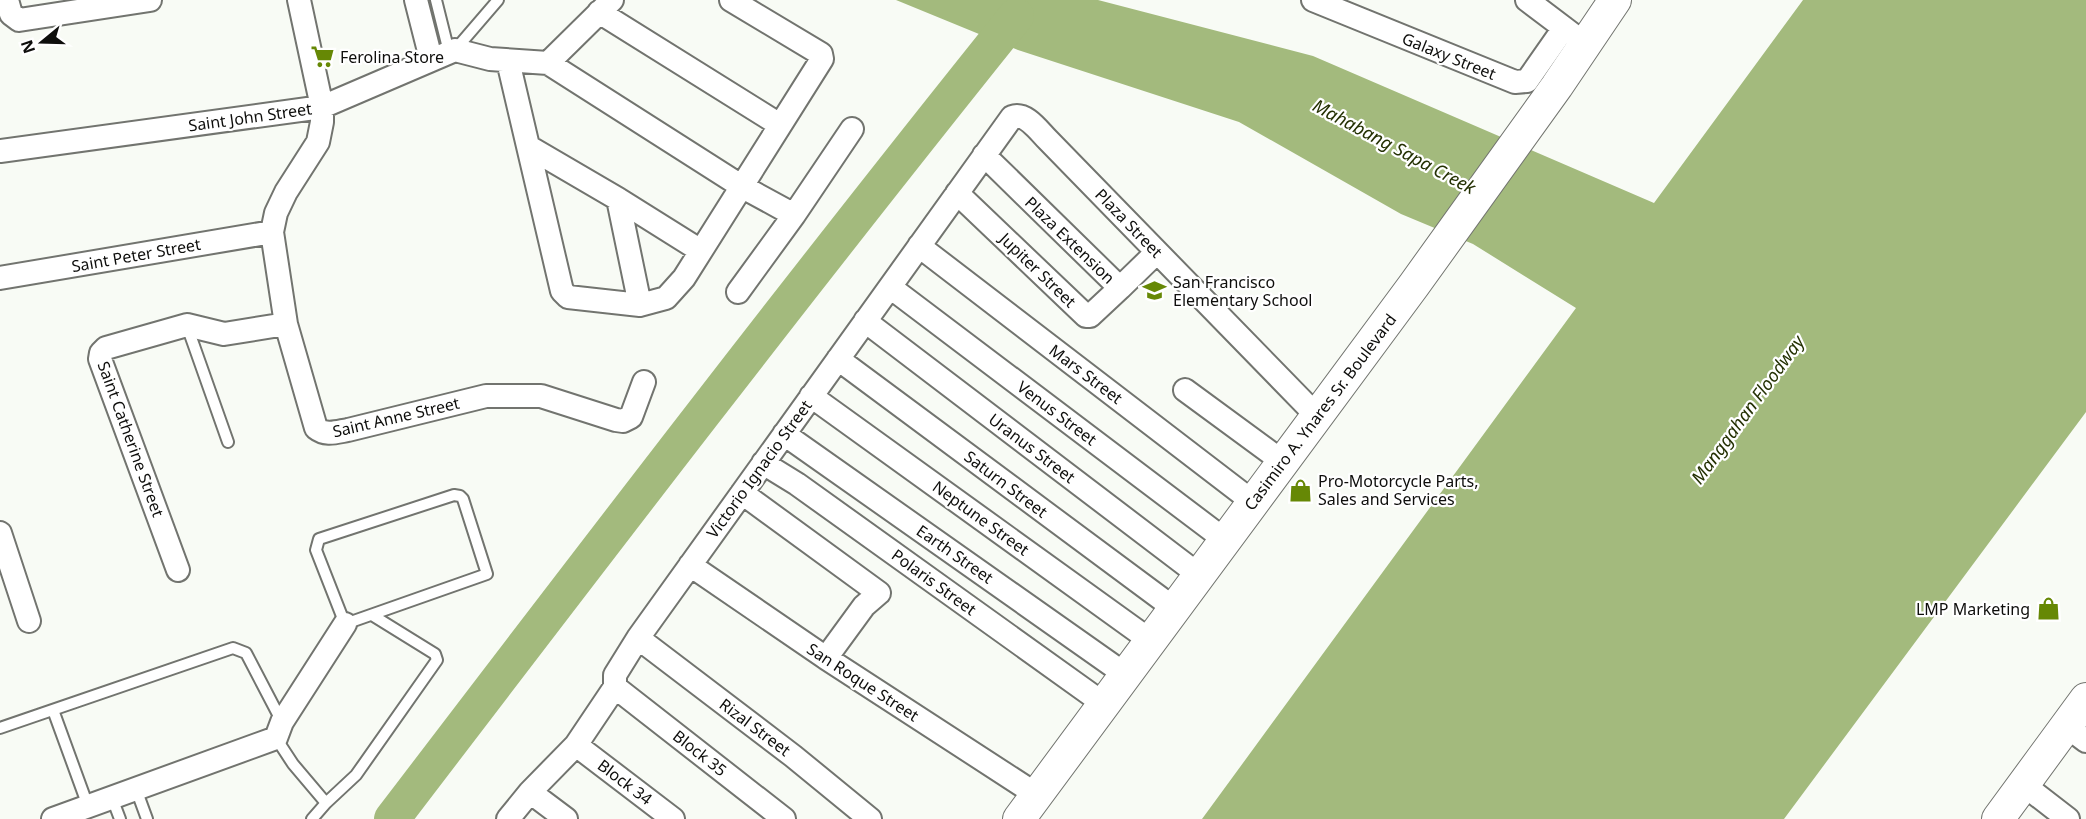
<svg xmlns="http://www.w3.org/2000/svg" width="2086" height="819" viewBox="0 0 2086 819" font-family="'Noto Sans',sans-serif">
	<style>
		.water { fill: #a3ba7d }
		.lines { fill: none; stroke-linecap: round; stroke-linejoin: round }
		.river { stroke: #a3ba7d; stroke-width: 36 }
		.lane-casing { stroke: #72746f; stroke-width: 14 }
		.street-casing { stroke: #72746f; stroke-width: 26 }
		.secondary-casing { stroke: #72746f; stroke-width: 34 }
		.lane { stroke: #fff; stroke-width: 10 }
		.street { stroke: #fff; stroke-width: 22 }
		.secondary { stroke: #fff; stroke-width: 32 }
		.labels { text-anchor: middle; stroke-width: 4.5; stroke-linejoin: round; paint-order: stroke }
		.street-label { font-size: 16px; fill: #0e0e0c; stroke: #fff }
		.poi-label { font-size: 16px; fill: #0e0e0c; stroke: #fff; text-anchor: start }
		.water-label { font-size: 18px; font-style: italic; fill: #243103; stroke: #fff }
	</style>
	<rect width="100%" height="100%" fill="#f8fbf5"/>
	<path class="water" d="M896,0H1098L1313,56L1654,203L1803,0H2086V412L1784,819H1202L1576,308L1473,244L1401,214L1239,122L1018,50Z"/>
	<g class="lines">
		<path class="river" d="M392,819C598,549 804,280 1016,16"/>
		<defs>
			<path id="lane" d="M436,0L449,52
				M455,50L498,0
				M187,326L228,442
				M454,495L460,496L463,499L487,574L345,624L316,550L319,539Z
				M53,710L88,806
				M0,728L233,648L246,653L282,722
				M276,738L293,764L326,803L312,819
				M136,789L147,819
				M112,798L120,819
				M326,803L356,775L437,660L435,654L372,615"/>
			<path id="street" d="M7,0L11,14L19,20L150,0
				M299,0L322,107V122L318,142L286,192L276,213L272,232L286,324L316,428C326,436 336,432 348,430L486,396H541L616,420L623,421L631,417L644,382
				M416,0L431,59
				M1313,0L1515,82L1527,81L1564,28
				M1527,0L1576,37
				M599,12L780,125
				M508,61L562,291L568,297L640,305L666,298L684,278L822,59L821,54L731,0
				M548,63L612,0
				M529,147L618,199L701,251
				M0,151L322,107L455,50L490,59L548,63L741,186L794,215
				M984,155L1120,288L1157,252
				M957,193L1086,316H1090L1120,288
				M618,199L640,305
				M919,246L1253,502
				M0,278L272,232
				M890,287L1225,540
				M738,292L794,215L852,129
				M865,321L1199,575
				M838,359L1175,609
				M1185,390L1283,462
				M811,396L1151,641
				M784,434L1126,675
				M763,463L797,484L1104,704
				M742,493L879,593L864,606L826,658
				M0,533L29,621
				M690,565L826,658L1037,795
				M178,570L100,359L101,353L106,348L187,325L224,334L286,324
				M638,638L793,756L870,819
				M615,687L784,819
				M2066,726L2086,741
				M576,745L673,819
				M2024,785L2068,819
				M530,792L566,819
				M53,819L276,738L282,722L345,624
				M508,819L530,792L576,745L615,687V675L638,638L1012,117C1026,112 1038,130 1048,140L1317,416"/>
			<path id="secondary" d="M1019,819L1414,285L1557,86L1615,0
				M1998,819L2086,699"/>
		</defs>
		<use href="#lane" class="lane-casing"/>
		<use href="#street" class="street-casing"/>
		<use href="#secondary" class="secondary-casing"/>
		<use href="#lane" class="lane"/>
		<use href="#street" class="street"/>
		<use href="#secondary" class="secondary"/>
	</g>
	<defs>
		<symbol id="supermarket-bare" viewBox="-9 -9 18 18"><path d="M-6-5.5h2.5l.6 2H6L4.5 2H-2.5L-4.4-4H-6ZM-1.5 3.2a1.3 1.3 0 1 0 .1 0ZM3 3.2a1.3 1.3 0 1 0 .1 0Z" fill="#668805" stroke="#fff" stroke-width="2.5" paint-order="stroke"/></symbol>
		<symbol id="school-bare" viewBox="-9 -9 18 18"><path d="M0-5L7-2L0 1L-7-2ZM-4 1L0 2.5L4 1V4Q0 6-4 4Z" fill="#668805" stroke="#fff" stroke-width="2.5" paint-order="stroke"/></symbol>
		<symbol id="shop-bare" viewBox="-9 -9 18 18"><path d="M-5-2.5h2.3a2.7 3.5 0 0 1 5.4 0H5L5.5 6h-11ZM-1.5-2.5h3a1.5 2.3 0 0 0-3 0Z" fill="#668805" stroke="#fff" stroke-width="2.5" paint-order="stroke"/></symbol>
	</defs>
	<g fill-rule="evenodd">
		<use href="#supermarket-bare" x="306" y="40" width="33" height="33"/>
		<use href="#school-bare" x="1138" y="274" width="33" height="33"/>
		<use href="#shop-bare" x="1284" y="474" width="33" height="33"/>
		<use href="#shop-bare" x="2032" y="592" width="33" height="33"/>
	</g>
	<g class="labels">
		<g class="street-label">
			<text transform="translate(1449 56) rotate(22)" y="6">Galaxy Street</text>
			<text transform="translate(250 117) rotate(-8)" y="6">Saint John Street</text>
			<text transform="translate(1129 223) rotate(46)" y="6">Plaza Street</text>
			<text transform="translate(1070 240) rotate(44)" y="6">Plaza Extension</text>
			<text transform="translate(136 255) rotate(-10)" y="6">Saint Peter Street</text>
			<text transform="translate(1038 270) rotate(44)" y="6">Jupiter Street</text>
			<text transform="translate(1086 374) rotate(37)" y="6">Mars Street</text>
			<text transform="translate(1320 412) rotate(-53)" y="6">Casimiro A. Ynares Sr. Boulevard</text>
			<text transform="translate(1057 413) rotate(37)" y="6">Venus Street</text>
			<text transform="translate(396 417) rotate(-13)" y="6">Saint Anne Street</text>
			<text transform="translate(131 439) rotate(70)" y="6">Saint Catherine Street</text>
			<text transform="translate(1032 448) rotate(37)" y="6">Uranus Street</text>
			<text transform="translate(759 469) rotate(-54)" y="6">Victorio Ignacio Street</text>
			<text transform="translate(1006 484) rotate(37)" y="6">Saturn Street</text>
			<text transform="translate(981 518) rotate(36)" y="6">Neptune Street</text>
			<text transform="translate(955 554) rotate(35)" y="6">Earth Street</text>
			<text transform="translate(934 582) rotate(36)" y="6">Polaris Street</text>
			<text transform="translate(863 682) rotate(33)" y="6">San Roque Street</text>
			<text transform="translate(755 727) rotate(37)" y="6">Rizal Street</text>
			<text transform="translate(700 753) rotate(38)" y="6">Block 35</text>
			<text transform="translate(625 782) rotate(37)" y="6">Block 34</text>
		</g>
		<g class="poi-label">
			<text x="340" y="63">Ferolina Store</text>
			<text x="1173" y="288">San Francisco<tspan x="1173" dy="18">Elementary School</tspan></text>
			<text x="1318" y="487">Pro-Motorcycle Parts,<tspan x="1318" dy="18">Sales and Services</tspan></text>
			<text x="2030" y="615" text-anchor="end">LMP Marketing</text>
		</g>
		<g class="water-label">
			<text transform="translate(1394 147) rotate(28)" y="6">Mahabang Sapa Creek</text>
			<text transform="translate(1748 410) rotate(-54)" y="6">Manggahan Floodway</text>
		</g>
	</g>
	<g transform="translate(42 42) rotate(251)" stroke="#ffffff" stroke-width="4.5" paint-order="stroke">
	<path d="M0-4.5L10 22L0 15L-10 22Z" fill="#0e0e0c"/>
	<text y="-9" font-size="16" font-weight="bold" text-anchor="middle" fill="#0e0e0c">N</text>
	</g>
</svg>
